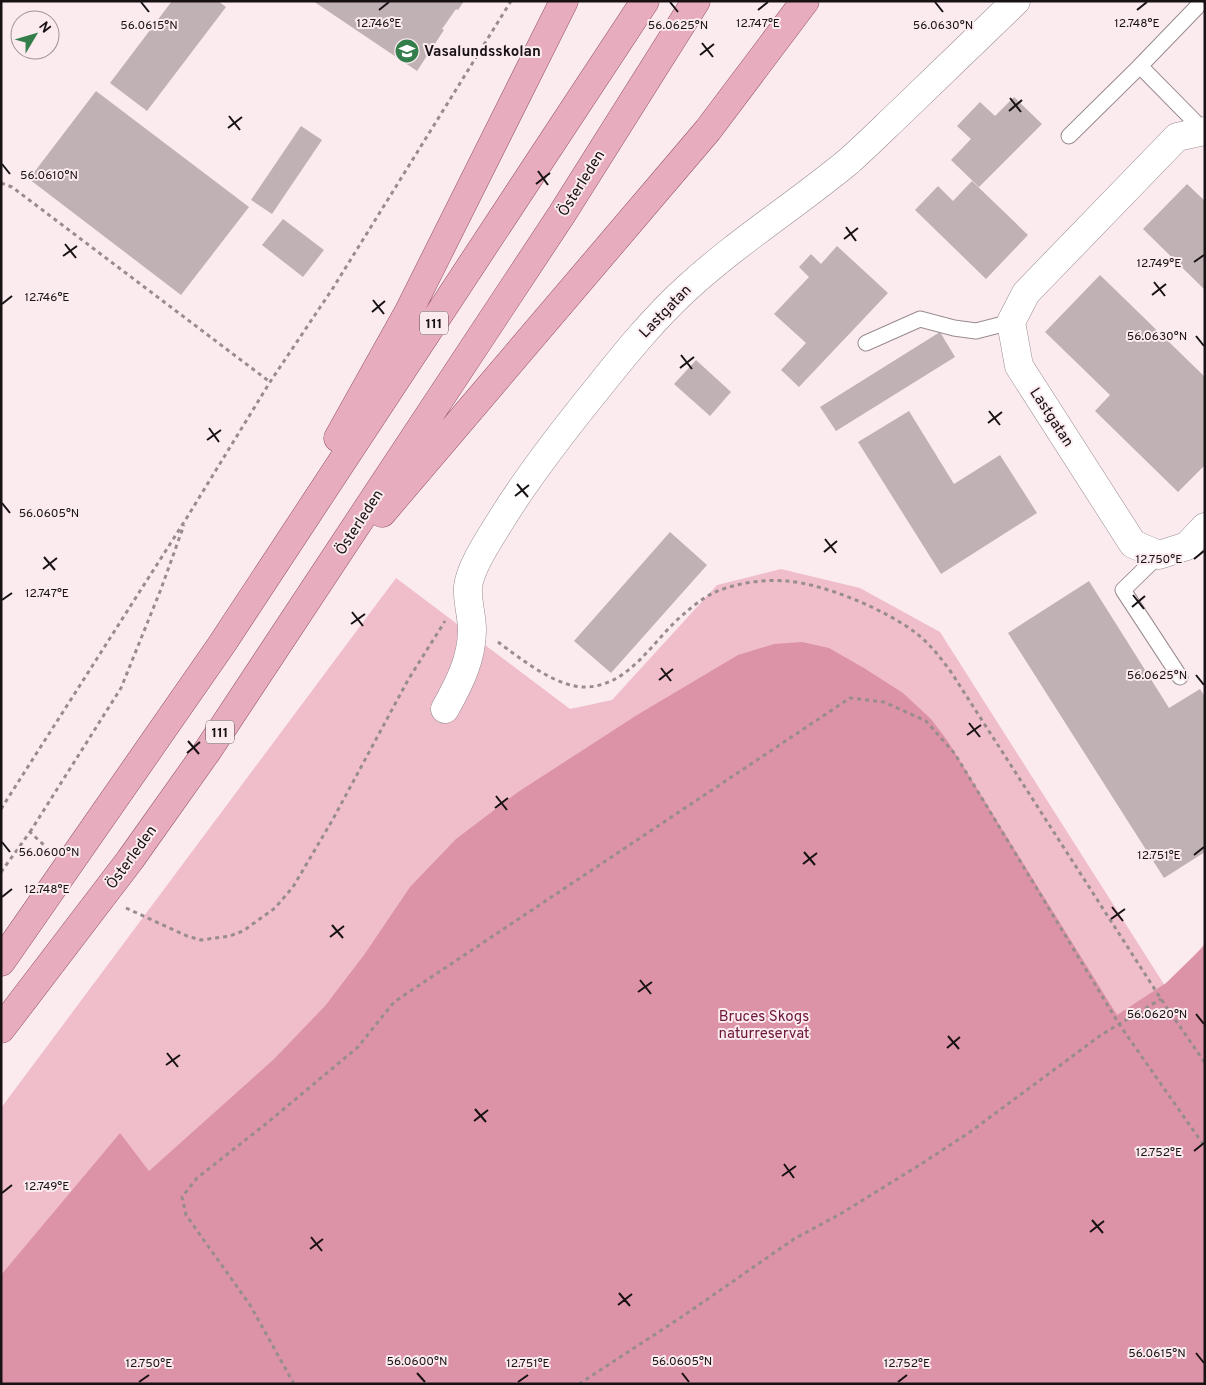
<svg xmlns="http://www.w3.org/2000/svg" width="1206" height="1385" viewBox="0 0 1206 1385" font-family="Overpass,sans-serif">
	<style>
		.green { fill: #f0becb }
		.forest { fill: #dd93a7 }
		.building { fill: #c0b1b4 }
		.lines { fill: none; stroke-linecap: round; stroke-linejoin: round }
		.service-casing { stroke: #998b8e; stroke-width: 17 }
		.minor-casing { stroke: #998b8e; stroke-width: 29 }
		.primary-casing { stroke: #945266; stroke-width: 29 }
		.path { stroke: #988c8f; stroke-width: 3; stroke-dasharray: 4 4; stroke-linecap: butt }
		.service { stroke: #fff; stroke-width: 15 }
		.minor { stroke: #fff; stroke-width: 28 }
		.primary { stroke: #e7acbe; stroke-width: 28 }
		.ticks { fill: none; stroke: #181214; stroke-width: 2 }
		.labels { text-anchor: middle; stroke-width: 4; stroke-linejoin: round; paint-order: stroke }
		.shield { fill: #fbebef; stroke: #5c5356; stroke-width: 1 }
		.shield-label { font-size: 14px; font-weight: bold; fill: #181214 }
		.poi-label { font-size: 15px; font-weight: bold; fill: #181214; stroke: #fbebef; text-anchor: start }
		.street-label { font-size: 15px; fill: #181214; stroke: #fbebef }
		.park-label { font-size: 15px; fill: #6d1639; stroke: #fbebef }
		.ticks-label { font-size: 12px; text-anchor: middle; fill: #181214; stroke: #fbebef; stroke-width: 4; stroke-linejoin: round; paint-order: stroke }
	</style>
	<rect width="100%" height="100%" fill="#fbebef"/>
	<path class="green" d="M781,569L860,588L940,632L1167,989L1205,943V1384H1V1108L396,578L570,709L612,700L717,585Z"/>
	<path class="forest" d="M802,642L829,648L864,668L903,693L931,719L947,740L1117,1015L1166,983L1205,945V1384H3L1,1382V1275L120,1133L149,1171L274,1059L325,1006L364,955L410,887L456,839L518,792L637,715L738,655L774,644Z"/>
	<path class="building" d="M172,1H218L226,7L147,111L110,83Z
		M313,1H464L458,10L456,9L442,29L444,30L417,71Z
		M96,91L249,207L181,295L29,179Z
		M1014,97L1042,124L979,187L951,160L971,139L957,126L980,102L995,116Z
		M301,126L322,140L272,214L251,200Z
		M972,181L1028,235L986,279L915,210L938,186L953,201Z
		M1187,184L1205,201V290L1143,229Z
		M283,219L324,250L303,277L262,245Z
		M837,246L888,293L799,387L781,370L806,343L774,314L809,277L799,267L811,254L821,264Z
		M1100,275L1205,377V465L1178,492L1095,411L1110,395L1045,332Z
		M940,332L955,357L836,431L820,407Z
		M696,360L731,392L710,416L674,384Z
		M909,411L954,484L1000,455L1037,513L941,574L858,442Z
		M670,532L707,565L611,673L574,641Z
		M1089,581L1169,708L1200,689L1205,697V852L1164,878L1008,633Z"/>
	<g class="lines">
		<defs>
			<path id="service" d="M1140,66L1197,7
				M1069,136L1140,66L1203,130
				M866,343L920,319L954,328L976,331L1011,322
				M1159,555L1123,590L1180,677"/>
			<path id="minor" d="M1205,131L1177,137L1026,293L1011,322L1019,366L1133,544L1159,555L1187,546L1205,527
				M445,709C459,684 472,659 472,630C472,615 467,602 468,587C470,567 490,538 501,520C528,476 560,435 593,394C622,358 651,321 686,289C737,242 796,205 849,161C868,144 886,126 904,109C941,73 979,37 1016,1"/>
			<path id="primary" d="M338,438L409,311L564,1
				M382,513L708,130L805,1
				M1,962L222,644L645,1
				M1,1029L130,860L208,750L562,214L696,1"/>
		</defs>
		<use href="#service" class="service-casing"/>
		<use href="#minor" class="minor-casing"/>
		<use href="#primary" class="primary-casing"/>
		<path class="path" d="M1,183L12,187L270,382
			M498,642C521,659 558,689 588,687C632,684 654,638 685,613C693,606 703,598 713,593C735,583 763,579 787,581C825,584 886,610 916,633C930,644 940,657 951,672L1161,999L1205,1063
			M1,809L186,519L270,382L333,288L511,1
			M30,832L121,688L161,589L184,525
			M1,872L30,832L46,847
			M126,908L187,936L201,940L230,936L243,931L275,908L293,887L333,819L408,680L445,621
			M294,1384L250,1305L186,1215L182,1197L197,1178L267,1123L358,1047L394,1002L850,698L884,702L926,721L955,754L1119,1024L1205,1147
			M579,1384L683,1316L794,1239L842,1213L921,1164L970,1132L1101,1035L1161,999"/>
		<use href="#service" class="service"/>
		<use href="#minor" class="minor"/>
		<use href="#primary" class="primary"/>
	</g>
	<path class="ticks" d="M141,2L149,12M670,2L678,12M935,2L943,12M379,10L389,2M758,10L768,2M1137,10L1147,2M702,43L713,57M700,55L714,44M1010,98L1021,112M1009,111L1022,100M229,116L240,130M228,128L242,117M2,164L10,174M538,171L548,185M536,184L550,173M846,227L856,241M844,239L858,228M65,244L76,258M63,256L77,246M1194,262L1204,255M1154,282L1165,296M1152,295L1166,284M373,300L384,314M2,304L12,296M372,312L385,301M1196,336L1204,346M681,355L692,369M680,368L694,357M989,411L1000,425M988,423L1002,412M209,428L219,442M207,440L221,430M517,484L528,497M515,496L529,485M2,503L10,513M825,539L836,553M824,552L837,541M44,557L55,570M1194,559L1204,551M43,569L57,558M1133,595L1144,609M2,600L12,593M1132,607L1145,596M352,612L363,626M351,624L365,614M661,668L671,681M1196,675L1204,685M659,680L673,669M969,723L980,737M967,735L981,725M188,741L199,754M187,753L200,742M496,796L507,810M495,808L508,798M2,842L10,852M804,852L815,865M1194,855L1204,847M803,864L817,853M2,897L12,889M1112,907L1123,921M1111,919L1125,909M332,925L343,938M330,937L344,926M640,980L651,994M638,992L652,982M1196,1014L1204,1024M948,1036L959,1049M947,1048L960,1037M167,1053L178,1067M166,1065L180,1055M475,1109L486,1122M474,1121L488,1110M1194,1151L1204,1143M784,1164L794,1178M782,1176L796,1166M2,1193L12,1185M1092,1220L1103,1233M1090,1232L1104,1221M311,1237L322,1251M310,1249L323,1239M619,1293L630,1306M618,1305L632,1294M1196,1353L1204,1363M417,1373L425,1382M682,1373L689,1382M139,1382L149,1375M518,1382L528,1375M898,1382L907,1375"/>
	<defs>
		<symbol id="school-disc" viewBox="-11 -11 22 22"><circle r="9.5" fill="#347e4c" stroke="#fbebef"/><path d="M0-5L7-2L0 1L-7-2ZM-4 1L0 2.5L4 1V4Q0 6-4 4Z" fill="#fff"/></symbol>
	</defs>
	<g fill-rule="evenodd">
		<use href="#school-disc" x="393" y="37" width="28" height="28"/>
	</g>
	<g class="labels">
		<g class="shield">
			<rect x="420" y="311.5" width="28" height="23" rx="4"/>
			<rect x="206" y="720.5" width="28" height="23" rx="4"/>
		</g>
		<g class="shield-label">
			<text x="434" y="328">111</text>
			<text x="220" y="737">111</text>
		</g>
		<g class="poi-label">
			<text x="424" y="56">Vasalundsskolan</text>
		</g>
		<g class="street-label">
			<text transform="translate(581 183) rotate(-58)" y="5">Österleden</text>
			<text transform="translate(665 311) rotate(-46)" y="5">Lastgatan</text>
			<text transform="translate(1052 417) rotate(57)" y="5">Lastgatan</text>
			<text transform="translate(359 522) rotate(-57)" y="5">Österleden</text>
			<text transform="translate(131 857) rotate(-54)" y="5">Österleden</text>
		</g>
		<g class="park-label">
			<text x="764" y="1021">Bruces Skogs<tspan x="764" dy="17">naturreservat</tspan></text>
		</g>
	</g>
	<g class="ticks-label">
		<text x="379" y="27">12.746°E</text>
		<text x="758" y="27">12.747°E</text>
		<text x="1137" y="27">12.748°E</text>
		<text x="149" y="29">56.0615°N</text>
		<text x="678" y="29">56.0625°N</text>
		<text x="943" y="29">56.0630°N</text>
		<text x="49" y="179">56.0610°N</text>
		<text x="1159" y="267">12.749°E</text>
		<text x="47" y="301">12.746°E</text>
		<text x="1157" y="340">56.0630°N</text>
		<text x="49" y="517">56.0605°N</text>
		<text x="1159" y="563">12.750°E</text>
		<text x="47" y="597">12.747°E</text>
		<text x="1157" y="679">56.0625°N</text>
		<text x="49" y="856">56.0600°N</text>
		<text x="1159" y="859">12.751°E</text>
		<text x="47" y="893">12.748°E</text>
		<text x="1157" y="1018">56.0620°N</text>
		<text x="1159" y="1156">12.752°E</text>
		<text x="47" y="1190">12.749°E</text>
		<text x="1157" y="1357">56.0615°N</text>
		<text x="417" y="1365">56.0600°N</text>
		<text x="682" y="1365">56.0605°N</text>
		<text x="149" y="1367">12.750°E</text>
		<text x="528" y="1367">12.751°E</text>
		<text x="907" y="1367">12.752°E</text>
	</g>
	<rect width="1206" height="1385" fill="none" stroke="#181214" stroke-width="5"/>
	<g transform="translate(35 35) rotate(52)"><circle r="24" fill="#fbebef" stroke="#a09497"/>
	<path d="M0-4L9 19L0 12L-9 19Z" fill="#347e4c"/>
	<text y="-8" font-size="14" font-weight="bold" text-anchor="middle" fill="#181214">N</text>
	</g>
</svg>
